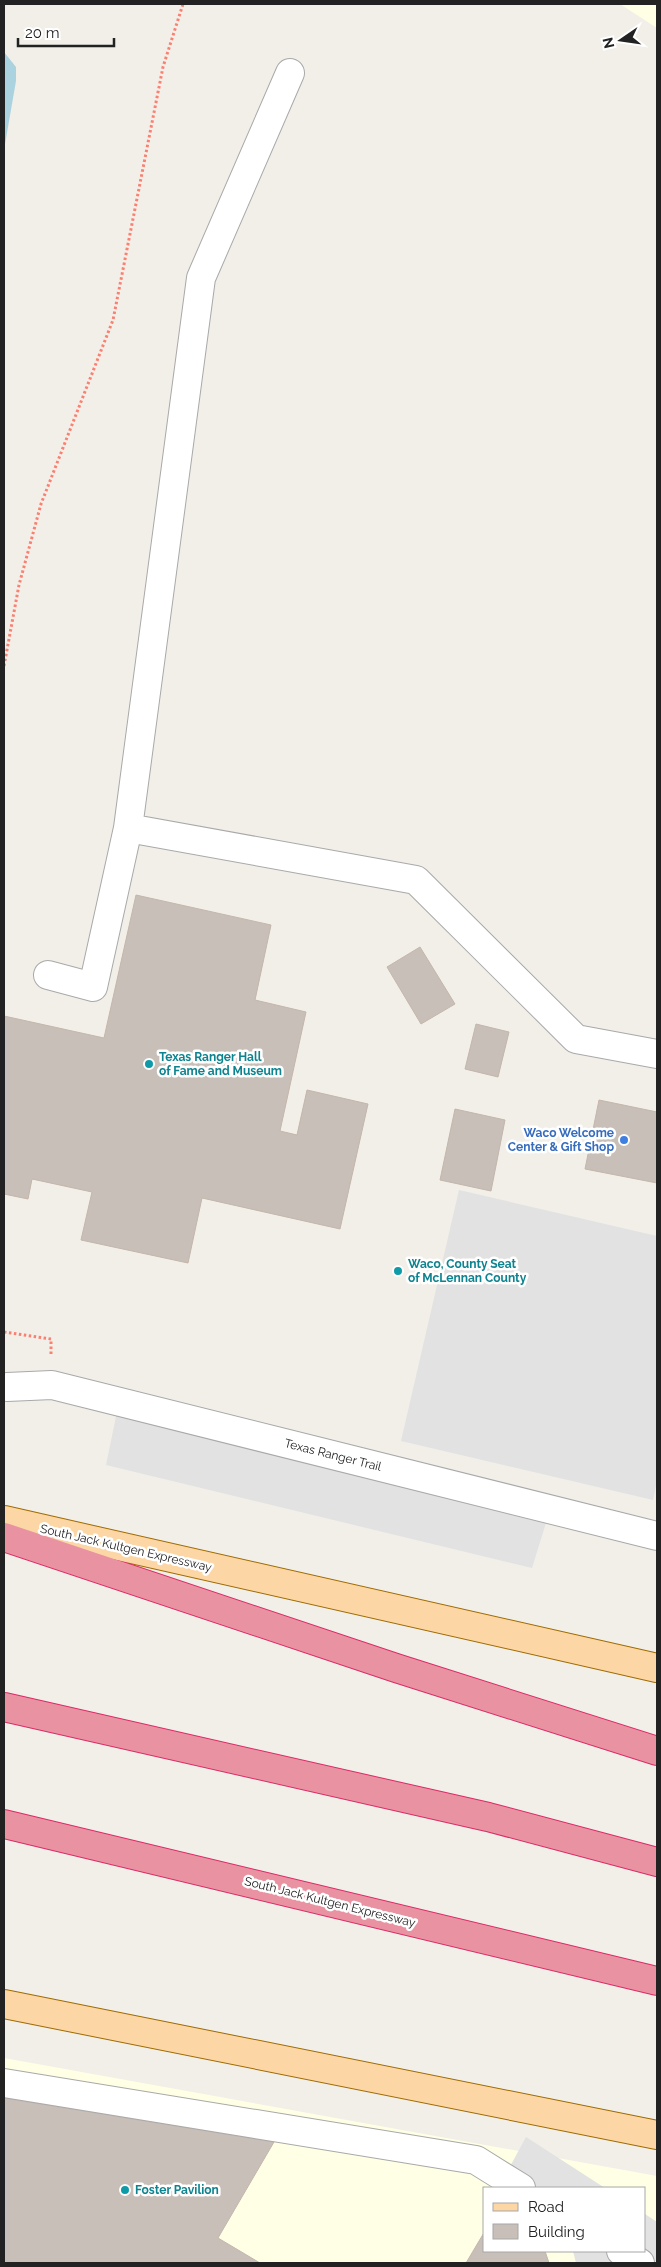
<svg xmlns="http://www.w3.org/2000/svg" width="661" height="2267" viewBox="0 0 661 2267" font-family="Raleway,sans-serif">
	<style>
		.education { fill: #ffffe5; fill-rule: evenodd }
		.parking { fill: #e2e2e2 }
		.water { fill: #aad3df }
		.building { fill: #c7bfb8; stroke: #c4b6ab }
		.lines { fill: none; stroke-linecap: round; stroke-linejoin: round }
		.minor-casing { stroke: #a9a9a9; stroke-width: 30 }
		.major-casing { stroke: #a06b00; stroke-width: 30 }
		.highway-casing { stroke: #dc2a67; stroke-width: 30 }
		.path { stroke: #fa8072; stroke-width: 3; stroke-dasharray: 2.5 2.5; stroke-linecap: butt }
		.minor { stroke: #fff; stroke-width: 28 }
		.major { stroke: #fcd6a4; stroke-width: 28 }
		.highway { stroke: #e892a2; stroke-width: 28 }
		.culture-dot { fill: #0f9aa8; stroke: #fff; stroke-width: 2 }
		.shop-dot { fill: #3f7fe0; stroke: #fff; stroke-width: 2 }
		.labels { text-anchor: middle; stroke-width: 5; stroke-linejoin: round; paint-order: stroke }
		.culture-label { font-size: 12px; font-weight: bold; fill: #0d838f; stroke: #fff; text-anchor: start }
		.shop-label { font-size: 12px; font-weight: bold; fill: #366cbe; stroke: #fff; text-anchor: end }
		.street-label { font-size: 12px; fill: #222; stroke: #fff }
	</style>
	<rect width="100%" height="100%" fill="#f2efe9"/>
	<path class="education" d="M620,4H657V28Z
		M4,2058L657,2176V2263H4ZM485,2188H645V2251H485Z"/>
	<path class="parking" d="M459,1190L657,1236V1481L653,1500L401,1441Z
		M119,1402L550,1510L532,1568L106,1465Z
		M526,2137L605,2188H505L500,2185Z
		M645,2214L657,2222V2263H576L573,2251H645Z"/>
	<path class="water" d="M4,52L16,67V81L4,150Z"/>
	<path class="building" d="M136,895L271,925L255,1000L306,1012L280,1131L297,1135L307,1090L368,1104L340,1229L202,1198L188,1263L81,1240L92,1192L32,1179L28,1199L4,1194V1016L104,1038Z
		M420,947L455,1004L421,1024L387,967Z
		M476,1024L509,1032L498,1077L465,1069Z
		M599,1100L657,1112V1183L585,1169Z
		M455,1109L505,1120L491,1191L440,1180Z
		M4,2098L274,2142L218,2238L260,2263H4Z
		M485,2231V2251H545L549,2263H466Z"/>
	<g class="lines">
		<defs>
			<path id="minor" d="M290,73L201,278L128,828L416,880L576,1039L657,1054
				M48,975L93,987L128,828
				M7,1387L52,1385L657,1536
				M4,2083L476,2160L521,2188
				M621,2251L640,2263"/>
			<path id="major" d="M4,1520L657,1668
				M4,2004L657,2135"/>
			<path id="highway" d="M4,1537L396,1668L657,1751
				M4,1707L488,1817L657,1862
				M4,1824L657,1981"/>
		</defs>
		<use href="#minor" class="minor-casing"/>
		<use href="#major" class="major-casing"/>
		<use href="#highway" class="highway-casing"/>
		<path class="path" d="M4,666L19,585L41,504L113,320L163,67L183,4
			M4,1332L51,1339V1355"/>
		<use href="#minor" class="minor"/>
		<use href="#major" class="major"/>
		<use href="#highway" class="highway"/>
	</g>
	<g class="culture-dot">
		<circle cx="149" cy="1064" r="5"/>
		<circle cx="398" cy="1271" r="5"/>
		<circle cx="125" cy="2190" r="5"/>
	</g>
	<circle class="shop-dot" cx="624" cy="1140" r="5"/>
	<g class="labels">
		<g class="culture-label">
			<text x="159" y="1061">Texas Ranger Hall<tspan x="159" dy="14">of Fame and Museum</tspan></text>
			<text x="408" y="1268">Waco, County Seat<tspan x="408" dy="14">of McLennan County</tspan></text>
			<text x="135" y="2194">Foster Pavilion</text>
		</g>
		<g class="shop-label">
			<text x="614" y="1137">Waco Welcome<tspan x="614" dy="14">Center &amp; Gift Shop</tspan></text>
		</g>
		<g class="street-label">
			<text transform="translate(333 1455) rotate(14)" y="4">Texas Ranger Trail</text>
			<text transform="translate(126 1548) rotate(13)" y="4">South Jack Kultgen Expressway</text>
			<text transform="translate(330 1902) rotate(14)" y="4">South Jack Kultgen Expressway</text>
		</g>
	</g>
	<rect width="661" height="2267" fill="none" stroke="#222222" stroke-width="10"/>
	<rect x="483" y="2187" width="162" height="65" fill="#ffffff" stroke="#a7a7a7"/>
	<rect x="493" y="2203" width="25" height="8" fill="#fcd6a4" stroke="#a7a7a7"/>
	<text x="528" y="2212" font-size="15" fill="#222222">Road</text>
	<rect x="493" y="2224" width="25" height="15" fill="#c7bfb8" stroke="#a7a7a7"/>
	<text x="528" y="2237" font-size="15" fill="#222222">Building</text>
	<g transform="translate(621 40) rotate(257)" stroke="#ffffff" stroke-width="4" paint-order="stroke">
	<path d="M0-4L9 19L0 12L-9 19Z" fill="#222222"/>
	<text y="-8" font-size="14" font-weight="bold" text-anchor="middle" fill="#222222">N</text>
	</g>
	<path d="M18 38v8h96v-8" fill="none" stroke="#222222" stroke-width="2.5"/>
	<text x="25" y="38" font-size="15" fill="#222222" stroke="#ffffff" stroke-width="4" paint-order="stroke">20 m</text>
</svg>
